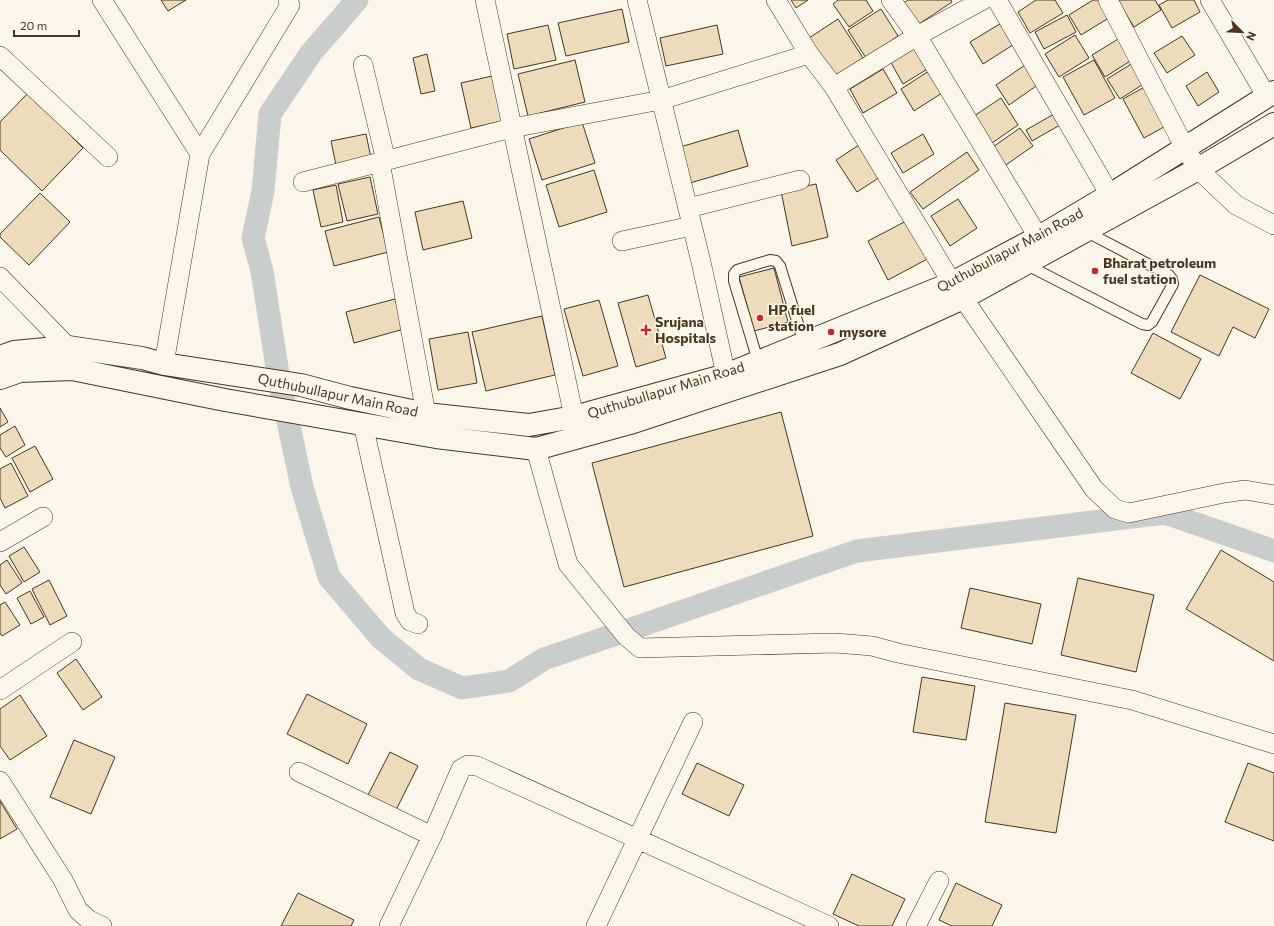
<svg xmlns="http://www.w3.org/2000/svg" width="1274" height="926" viewBox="0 0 1274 926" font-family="Commissioner,sans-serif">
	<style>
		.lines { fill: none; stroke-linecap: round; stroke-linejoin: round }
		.canal { stroke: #c9cecd; stroke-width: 23 }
		.building { fill: #ecdcbc; stroke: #4a3520 }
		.lane-casing { stroke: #4a3520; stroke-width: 12 }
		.street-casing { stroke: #4a3520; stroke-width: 20 }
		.secondary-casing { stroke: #4a3520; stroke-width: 24 }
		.lane { stroke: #fbf6e9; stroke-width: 10 }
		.street { stroke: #fbf6e9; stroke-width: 19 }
		.secondary { stroke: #fbf6e9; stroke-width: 22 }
		.poi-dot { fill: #c62828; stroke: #fbf6e9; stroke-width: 1.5 }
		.labels { text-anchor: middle; stroke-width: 3; stroke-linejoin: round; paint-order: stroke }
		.street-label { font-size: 14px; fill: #4a3520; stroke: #fbf6e9 }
		.poi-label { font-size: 14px; font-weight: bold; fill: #4a3520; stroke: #fbf6e9; text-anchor: start }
	</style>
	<rect width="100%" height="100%" fill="#fbf6e9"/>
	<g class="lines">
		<path class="canal" d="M357,0L311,53L270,114L263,191L253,238L262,271L278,374L302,487L329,577L381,638L419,669L462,688L509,681L544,659L857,551L1165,513L1274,551"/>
	</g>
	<path class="building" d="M161,0H186L168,11Z
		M791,0H808L796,8Z
		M838,0H866L873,11L849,27L833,4Z
		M908,0H951L952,2L916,26L902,4Z
		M1036,0H1055L1063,13L1030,33L1018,12Z
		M1093,0H1102L1112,16L1081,35L1069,15Z
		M1120,0H1155L1161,10L1134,27L1118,1Z
		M1168,0H1194L1200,12L1172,28L1159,5Z
		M622,9L629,42L566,56L558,23Z
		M881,9L898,36L866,58L848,30Z
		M1067,15L1076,32L1044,49L1035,32Z
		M838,19L863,58L834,77L809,38Z
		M1003,22L1016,43L983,64L970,42Z
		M548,25L556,60L514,69L507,34Z
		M717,25L723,54L666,66L660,38Z
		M1075,35L1089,58L1059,77L1045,54Z
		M1123,36L1135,58L1105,77L1092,55Z
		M1182,36L1195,55L1167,73L1154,53Z
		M915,44L929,68L903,84L889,59Z
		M427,54L435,91L421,94L413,58Z
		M575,60L585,102L528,116L518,74Z
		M1094,60L1115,98L1084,115L1063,77Z
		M1136,61L1148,81L1120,99L1107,79Z
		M1025,65L1039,84L1009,105L996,85Z
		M883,69L897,93L863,113L850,89Z
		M929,71L942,93L914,111L901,89Z
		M1207,72L1219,92L1198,106L1186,86Z
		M492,76L502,121L471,128L461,83Z
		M1150,84L1171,123L1144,138L1123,99Z
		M28,93L83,148L42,191L0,150V122Z
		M1001,98L1018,125L992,143L974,116Z
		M1054,114L1060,125L1032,141L1026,130Z
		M582,122L595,163L542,180L529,139Z
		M1020,128L1033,146L1003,167L990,149Z
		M738,130L748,166L690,183L680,147Z
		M366,134L371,158L336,165L331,141Z
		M923,134L934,154L903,173L891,153Z
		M859,145L880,177L857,192L836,160Z
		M967,152L979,170L923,209L910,192Z
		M594,170L607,212L559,227L546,185Z
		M370,177L378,214L347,221L338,184Z
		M816,184L828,237L792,246L781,191Z
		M336,185L343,222L321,227L313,190Z
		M40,193L70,222L29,265L0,237V234Z
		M958,199L977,228L950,246L931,216Z
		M463,201L472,238L423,250L415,212Z
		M379,217L388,252L334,266L325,231Z
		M910,219L931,257L888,280L868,241Z
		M774,268L788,322L754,331L739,277Z
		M1200,275L1269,309L1255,338L1233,327L1219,356L1171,332Z
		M648,295L666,358L636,367L618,303Z
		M395,299L404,329L354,343L346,312Z
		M599,300L618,366L583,376L564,309Z
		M542,316L555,375L486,391L472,332Z
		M468,332L477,383L438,390L429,339Z
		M1153,333L1201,359L1180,399L1131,373Z
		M0,408L8,422L0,427Z
		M781,412L813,536L624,587L592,463Z
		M15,426L25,445L6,457L0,448V435Z
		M35,446L53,479L30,492L12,458Z
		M11,463L28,496L5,508L0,498V469Z
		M24,547L40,572L24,582L9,556Z
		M1221,550L1274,582V661L1186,609Z
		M7,560L22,583L6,594L0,585V565Z
		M1078,578L1154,595L1136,672L1061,655Z
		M49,580L67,616L50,625L32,589Z
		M970,588L1041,604L1032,644L961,628Z
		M30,591L44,617L31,624L17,598Z
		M5,602L20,625L2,636L0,633V605Z
		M76,659L102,697L83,710L57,673Z
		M922,677L975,686L966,740L913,732Z
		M307,694L367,724L348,764L287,734Z
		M20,695L47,736L10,760L0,746V709Z
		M1005,703L1076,715L1056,833L985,822Z
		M74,740L115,757L91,814L50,797Z
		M390,752L418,766L395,812L367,797Z
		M697,763L744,785L729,816L682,794Z
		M1248,763L1274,773V841L1225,822Z
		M0,801L17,829L0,839Z
		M852,874L905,899L892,926H859L833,914Z
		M956,883L1002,905L992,926H952L939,920Z
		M298,893L354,920L351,926H281Z"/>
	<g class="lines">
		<defs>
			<path id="lane" d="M1025,264L1142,324L1148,325L1152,322L1173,284L1172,279L1169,275L1085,231
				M758,361L734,281V274L737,270L770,260L776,261L780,266L804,343"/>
			<path id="street" d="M102,0L200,154L164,364
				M485,0L574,417
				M637,0L701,262L726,375
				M776,0L809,54L834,87L952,283
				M983,0L917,36L1046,250
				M997,0L1110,195
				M1108,0L1185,148L1198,169L1236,205L1274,225
				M1210,0L1267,97
				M0,56L108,157
				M363,65L386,161
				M834,87L917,36L891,0
				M200,154L290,5L288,0
				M380,162L426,414
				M303,182L512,128L661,100L809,54
				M688,208L800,180
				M622,241L692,226
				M0,277L68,347
				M963,298L1094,489L1115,509L1129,513L1224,493L1245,490L1274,495
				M363,424L405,613L410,621L418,624
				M536,449L568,564L626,636L640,648L835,643L872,646L898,653L1132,700L1274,744
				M0,542L43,517
				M0,690L72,642
				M299,772L432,836
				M0,781L63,880L78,910L89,920L102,926
				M389,926L432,836L461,769L468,765L477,766L829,926
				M596,926L693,722
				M916,926L939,881"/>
			<path id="secondary" d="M0,357L14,352L68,347L142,358L164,364L301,385L350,398L426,414L529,425L574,417L726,375L952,283L1039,237L1110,195L1274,92
				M0,378L20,371L72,369L225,400L436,437L536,449L630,423L840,354L963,298L1198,169L1274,124"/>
		</defs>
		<use href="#lane" class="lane-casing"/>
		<use href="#street" class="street-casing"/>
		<use href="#secondary" class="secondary-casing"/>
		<use href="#lane" class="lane"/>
		<use href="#street" class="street"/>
		<use href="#secondary" class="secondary"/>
	</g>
	<g class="poi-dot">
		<circle cx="1095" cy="271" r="4"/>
		<circle cx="760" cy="318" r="4"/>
		<path d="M644 324h4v4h4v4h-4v4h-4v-4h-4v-4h4z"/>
		<circle cx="831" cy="332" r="4"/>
	</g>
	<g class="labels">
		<g class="street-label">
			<text transform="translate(1010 250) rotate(-28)" y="5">Quthubullapur Main Road</text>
			<text transform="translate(666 390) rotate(-17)" y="5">Quthubullapur Main Road</text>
			<text transform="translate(338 395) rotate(12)" y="5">Quthubullapur Main Road</text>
		</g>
		<g class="poi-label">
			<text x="1103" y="268">Bharat petroleum<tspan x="1103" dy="16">fuel station</tspan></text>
			<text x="768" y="315">HP fuel<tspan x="768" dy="16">station</tspan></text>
			<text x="655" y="327">Srujana<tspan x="655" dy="16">Hospitals</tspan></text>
			<text x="839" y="337">mysore</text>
		</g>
	</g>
	<g transform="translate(1242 32) rotate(114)" stroke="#fbf6e9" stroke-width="3" paint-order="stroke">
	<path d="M0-3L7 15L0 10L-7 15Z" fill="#4a3520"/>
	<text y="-6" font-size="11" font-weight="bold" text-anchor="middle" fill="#4a3520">N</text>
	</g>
	<path d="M14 30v6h65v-6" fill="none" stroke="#4a3520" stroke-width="2"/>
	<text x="20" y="30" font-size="12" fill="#4a3520" stroke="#fbf6e9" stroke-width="3" paint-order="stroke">20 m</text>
</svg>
